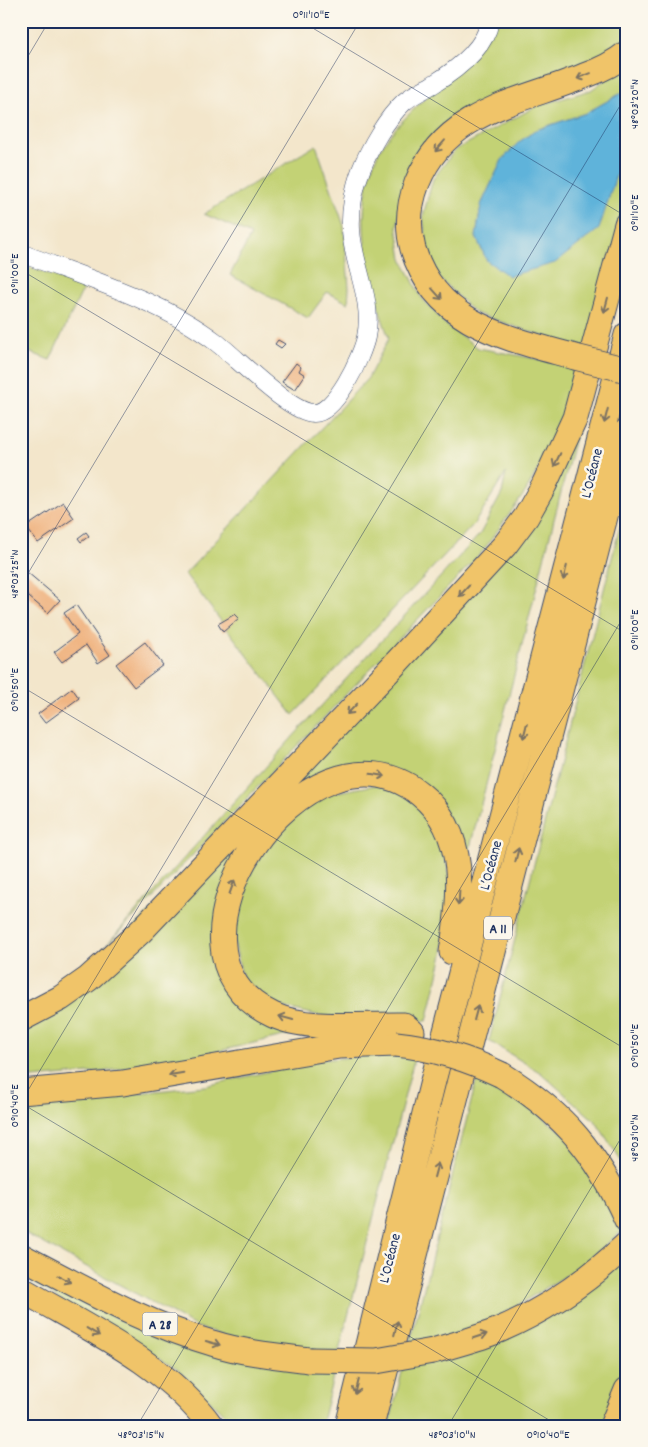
<svg xmlns="http://www.w3.org/2000/svg" width="648" height="1447" viewBox="0 0 648 1447" font-family="Dekko,sans-serif">
	<style>
		.green { fill: #c3d274; stroke: #6f8069 }
		.water { fill: #5eb3da; stroke: #3c719c }
		.building { fill: #f0b583 }
		.lines { fill: none; stroke-linecap: round; stroke-linejoin: round }
		.minor-casing { stroke: #3b4a6e; stroke-width: 19 }
		.highway-casing { stroke: #3b4a6e; stroke-width: 27 }
		.minor { stroke: #fff; stroke-width: 18 }
		.highway { stroke: #f0c469; stroke-width: 25 }
		.highway-bridge-casing { stroke: #3b4a6e; stroke-width: 27; stroke-linecap: butt }
		.highway-bridge { stroke: #f0c469; stroke-width: 25 }
		.oneway { stroke: #7b7263 }
		.ticks { fill: none; stroke: #1b2f5e; stroke-width: 1; stroke-opacity: 0.45 }
		.labels { text-anchor: middle; stroke-width: 5; stroke-linejoin: round; paint-order: stroke }
		.shield { fill: #fbf7ec; stroke: #5e6b89; stroke-width: 1 }
		.shield-label { font-size: 14px; font-weight: bold; fill: #1b2f5e }
		.street-label { font-size: 15px; fill: #1b2f5e; stroke: #fbf7ec }
		.neatline { fill: none; stroke: #1b2f5e; stroke-width: 2 }
		.ticks-label { font-size: 12px; text-anchor: middle; fill: #1b2f5e }
	</style>
	<rect width="100%" height="100%" fill="#fbf7ec"/>
	<filter id="ink" filterUnits="userSpaceOnUse"><feTurbulence type="fractalNoise" baseFrequency=".02" numOctaves="2"/><feDisplacementMap in="SourceGraphic" scale="10" xChannelSelector="R" yChannelSelector="G"/><feConvolveMatrix kernelMatrix="1 2 1 2 8 2 1 2 1" color-interpolation-filters="sRGB"/></filter>
	<filter id="wash" filterUnits="userSpaceOnUse"><feTurbulence type="fractalNoise" baseFrequency=".0096" numOctaves="4" result="noise"/><feDisplacementMap in="SourceGraphic" scale="20" xChannelSelector="R" yChannelSelector="G"/><feGaussianBlur stdDeviation="1.12" result="paint"/><feColorMatrix in="noise" values="0 0 0 0 0 0 0 0 0 0 0 0 0 0 0 0 0 1.4 0 .05"/><feComposite in="paint" operator="in"/></filter>
	<g filter="url(#wash)">
		<rect width="100%" height="100%" fill="#f3e6cb"/>
		<path class="green" d="M496,21H627V40L576,67L526,83L479,103L443,125L415,159L402,195L397,227L402,259L421,297L444,323L478,348L580,367L568,413L526,491L482,552L99,953L299,730L480,534L502,493L506,473L474,524L293,715L185,574L368,378L389,338C369,284 353,222 373,165C383,136 409,115 429,94C452,70 473,45 496,21Z
			M627,64V90L586,113L536,130L519,142L502,160L481,205L476,237L487,261L599,228L627,141V196L587,351L475,313L439,278L427,248L423,216L433,179L455,150L537,106L591,90Z
			M316,145L344,226L349,288L348,303L327,292L308,318L230,275L251,235L204,214Z
			M21,264L84,287L50,360L21,349Z
			M579,422L468,855L382,765L355,764L334,769L292,794L213,930L218,970L231,997L260,1020L301,1032L197,1056L101,1072L21,1079V1028L38,1021L484,583Z
			M627,499V1170L596,1122L541,1073L489,1041Z
			M381,784L406,794L435,825L451,879L443,954L427,1021L321,1016L273,1005L244,983L230,926L238,893L276,833L321,795Z
			M416,1052L338,1355L255,1344L197,1327L21,1231V1105L205,1086L319,1060Z
			M479,1070L573,1140L622,1231L577,1269L508,1311L435,1344L409,1348Z
			M627,1253V1371L607,1426H389L404,1363L431,1358Z
			M21,1269L151,1335L215,1353L335,1369L321,1426H233L230,1420L177,1369L21,1277Z"/>
		<path class="water" d="M627,90V141L599,229L555,263L509,276L487,261L476,237L481,205L502,160L519,142L536,130L586,113Z"/>
		<g id="blocks">
			<path class="building" d="M278,340L285,344L281,348L275,344Z
				M296,363L301,367L299,371L305,375L295,390L282,382Z
				M63,502L74,518L38,543L26,527Z
				M86,532L89,536L81,542L78,538Z
				M21,567L60,600L48,613L23,592L21,594Z
				M76,605L110,655L98,663L86,645L62,662L54,652L78,634L64,613Z
				M235,614L239,618L223,632L218,624Z
				M145,642L163,665L134,687L116,664Z
				M72,688L79,698L45,723L38,714Z"/>
		</g>
	</g>
	<g filter="url(#ink)">
		<use href="#blocks" fill-opacity="0" stroke="#3b4a6e" stroke-width="1"/>
		<g class="lines">
			<defs>
				<path id="minor" d="M21,253C85,278 161,300 216,342C237,358 289,412 313,413C335,415 362,356 366,337C374,300 353,266 351,230C350,211 354,188 361,170C370,147 386,119 404,102C412,95 423,90 432,85C455,71 485,49 490,21"/>
				<path id="highway" d="M575,357C508,338 436,325 413,249C407,227 409,204 417,183C446,110 520,102 584,76C598,71 615,63 627,53
					M21,1019L61,998L88,979L141,931L397,662L505,545L526,517L544,485L575,418L627,224
					M412,1032L404,1025C365,1024 307,1031 273,1015C137,952 306,703 420,794C469,833 461,898 452,952
					M502,1075C565,1114 597,1153 627,1220
					M21,1092L123,1083L339,1046L396,1044
					M21,1256C83,1288 145,1324 212,1343C244,1353 277,1356 310,1360
					M21,1289C87,1328 165,1363 211,1426
					M433,1351C455,1344 478,1339 499,1330C546,1310 590,1279 627,1244
					M348,1426L432,1085L627,335
					M371,1426L627,431
					M612,1426L627,1390"/>
			</defs>
			<use href="#minor" class="minor-casing"/>
			<use href="#highway" class="highway-casing"/>
			<use href="#minor" class="minor"/>
			<use href="#highway" class="highway"/>
			<defs>
				<path id="highway-bridge" d="M575,357L627,370
					M396,1044C435,1048 467,1058 502,1075
					M310,1360L376,1361L433,1351"/>
			</defs>
			<use href="#highway-bridge" class="highway-bridge-casing"/>
			<use href="#highway-bridge" class="highway-bridge"/>
		</g>
		<defs><path id="oneway-shaft" d="M-6 0H5M1.5-3L5.5 0L1.5 3" fill="none" stroke-width="1.6" stroke-linecap="round" stroke-linejoin="round" transform="scale(1.25)"/></defs>
		<g class="oneway">
			<use href="#oneway-shaft" transform="translate(584 76) rotate(158)"/>
			<use href="#oneway-shaft" transform="translate(440 146) rotate(131)"/>
			<use href="#oneway-shaft" transform="translate(437 294) rotate(48)"/>
			<use href="#oneway-shaft" transform="translate(606 305) rotate(105)"/>
			<use href="#oneway-shaft" transform="translate(606 416) rotate(104)"/>
			<use href="#oneway-shaft" transform="translate(557 460) rotate(116)"/>
			<use href="#oneway-shaft" transform="translate(565 573) rotate(104)"/>
			<use href="#oneway-shaft" transform="translate(464 591) rotate(133)"/>
			<use href="#oneway-shaft" transform="translate(352 709) rotate(134)"/>
			<use href="#oneway-shaft" transform="translate(525 731) rotate(104)"/>
			<use href="#oneway-shaft" transform="translate(378 775) rotate(9)"/>
			<use href="#oneway-shaft" transform="translate(517 855) rotate(-76)"/>
			<use href="#oneway-shaft" transform="translate(232 887) rotate(-70)"/>
			<use href="#oneway-shaft" transform="translate(459 898) rotate(93)"/>
			<use href="#oneway-shaft" transform="translate(476 1013) rotate(-75)"/>
			<use href="#oneway-shaft" transform="translate(286 1018) rotate(-165)"/>
			<use href="#oneway-shaft" transform="translate(176 1074) rotate(170)"/>
			<use href="#oneway-shaft" transform="translate(436 1170) rotate(-75)"/>
			<use href="#oneway-shaft" transform="translate(64 1279) rotate(28)"/>
			<use href="#oneway-shaft" transform="translate(396 1328) rotate(-76)"/>
			<use href="#oneway-shaft" transform="translate(93 1332) rotate(31)"/>
			<use href="#oneway-shaft" transform="translate(480 1336) rotate(-18)"/>
			<use href="#oneway-shaft" transform="translate(213 1343) rotate(16)"/>
			<use href="#oneway-shaft" transform="translate(357 1387) rotate(104)"/>
		</g>
	</g>
	<path class="ticks" d="M301,21L627,217M21,68L49,21M21,270L627,634M21,585L360,21M21,686L627,1050M21,1102L627,94M21,1103L559,1426M137,1426L627,611M448,1426L627,1128"/>
	<g class="labels">
		<g class="shield">
			<rect x="484" y="916.5" width="28" height="23" rx="4"/>
			<rect x="142.5" y="1312.5" width="35" height="23" rx="4"/>
		</g>
		<g class="shield-label">
			<text x="498" y="933">A 11</text>
			<text x="160" y="1329">A 28</text>
		</g>
		<g class="street-label">
			<text transform="translate(591 473) rotate(-76)" y="5">L’Océane</text>
			<text transform="translate(490 865) rotate(-75)" y="5">L’Océane</text>
			<text transform="translate(389 1258) rotate(-76)" y="5">L’Océane</text>
		</g>
	</g>
	<rect width="648" height="1447" fill="none" stroke="#fbf7ec" stroke-width="55"/>
	<rect x="28" y="28" width="592" height="1392" class="neatline"/>
	<g class="ticks-label">
		<text x="311" y="18">0°11'10"E</text>
		<text transform="translate(634 104) rotate(-90)" y="4">48°03'20"N</text>
		<text transform="translate(634 213) rotate(-90)" y="4">0°11'10"E</text>
		<text transform="translate(14 274) rotate(-90)" y="4">0°11'00"E</text>
		<text transform="translate(14 574) rotate(-90)" y="4">48°03'25"N</text>
		<text transform="translate(634 630) rotate(-90)" y="4">0°11'00"E</text>
		<text transform="translate(14 690) rotate(-90)" y="4">0°10'50"E</text>
		<text transform="translate(634 1046) rotate(-90)" y="4">0°10'50"E</text>
		<text transform="translate(14 1106) rotate(-90)" y="4">0°10'40"E</text>
		<text transform="translate(634 1138) rotate(-90)" y="4">48°03'10"N</text>
		<text x="141" y="1438">48°03'15"N</text>
		<text x="452" y="1438">48°03'10"N</text>
		<text x="548" y="1438">0°10'40"E</text>
	</g>
</svg>
